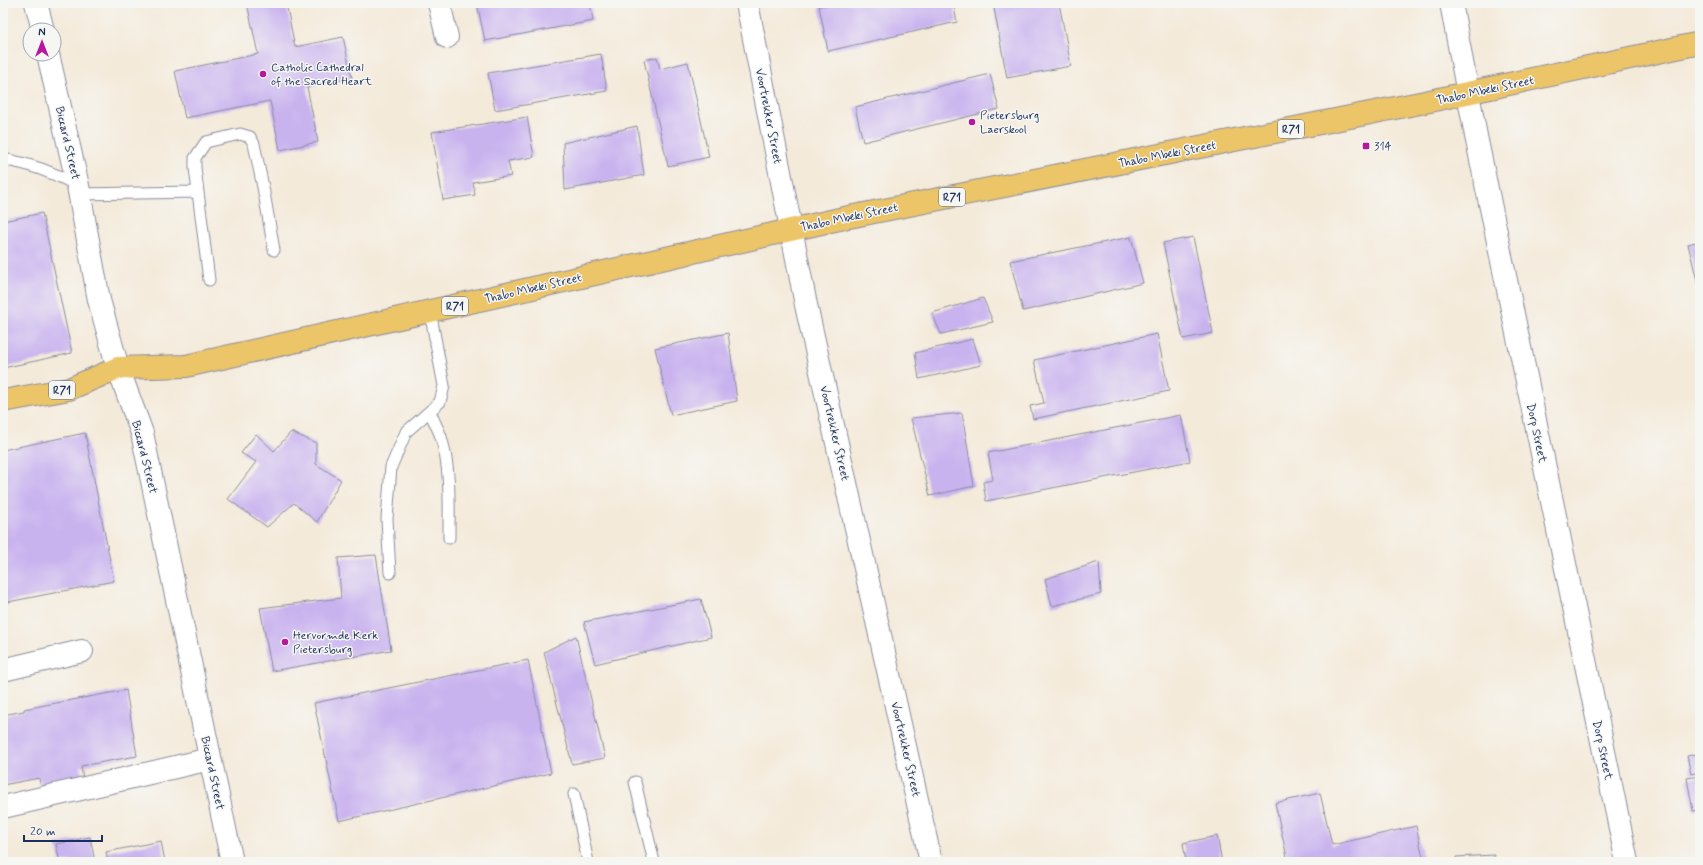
<svg xmlns="http://www.w3.org/2000/svg" width="1703" height="865" viewBox="0 0 1703 865" font-family="Mynerve,sans-serif">
	<style>
		.building { fill: #c9b3ef }
		.lines { fill: none; stroke-linecap: round; stroke-linejoin: round }
		.service-casing { stroke: #888c9c; stroke-width: 13 }
		.minor-casing { stroke: #888c9c; stroke-width: 24 }
		.tertiary-casing { stroke: #888c9c; stroke-width: 24 }
		.primary-casing { stroke: #888c9c; stroke-width: 24 }
		.service { stroke: #fff; stroke-width: 11 }
		.minor { stroke: #fff; stroke-width: 22 }
		.tertiary { stroke: #fff; stroke-width: 22 }
		.primary { stroke: #edc569; stroke-width: 22 }
		.poi-dot { fill: #b5179e; stroke: #f6f6f2; stroke-width: 1.5 }
		.labels { text-anchor: middle; stroke-width: 3; stroke-linejoin: round; paint-order: stroke }
		.shield { fill: #f6f6f2; stroke: #5d6b8a; stroke-width: 1 }
		.shield-label { font-size: 11px; font-weight: bold; fill: #1b2f5e }
		.poi-label { font-size: 12px; fill: #1b2f5e; stroke: #f6f6f2; text-anchor: start }
		.street-label { font-size: 12px; fill: #1b2f5e; stroke: #f6f6f2 }
	</style>
	<rect width="100%" height="100%" fill="#f6f6f2"/>
	<filter id="ink" filterUnits="userSpaceOnUse"><feTurbulence type="fractalNoise" baseFrequency=".025" numOctaves="2"/><feDisplacementMap in="SourceGraphic" scale="8" xChannelSelector="R" yChannelSelector="G"/><feConvolveMatrix kernelMatrix="1 2 1 2 8 2 1 2 1" color-interpolation-filters="sRGB"/></filter>
	<filter id="wash" filterUnits="userSpaceOnUse"><feTurbulence type="fractalNoise" baseFrequency=".012" numOctaves="4" result="noise"/><feDisplacementMap in="SourceGraphic" scale="16" xChannelSelector="R" yChannelSelector="G"/><feGaussianBlur stdDeviation="0.9" result="paint"/><feColorMatrix in="noise" values="0 0 0 0 0 0 0 0 0 0 0 0 0 0 0 0 0 1.4 0 .05"/><feComposite in="paint" operator="in"/></filter>
	<g filter="url(#wash)">
		<rect width="100%" height="100%" fill="#f4eada"/>
		<g id="blocks">
			<path class="building" d="M247,3H286L295,47L343,37L352,78L307,87L318,142L280,150L270,101L185,118L175,71L258,54Z
				M477,3H590L593,21L485,41Z
				M834,3H953L957,22L828,51L819,6Z
				M993,3H1059L1071,66L1007,78Z
				M601,54L607,91L495,110L488,73Z
				M657,57L660,69L688,62L709,157L668,166L644,60Z
				M990,74L999,109L863,142L855,107Z
				M527,117L534,157L508,161L511,176L473,182L475,195L443,200L432,132Z
				M637,126L644,175L565,190L563,143Z
				M42,213L72,353L3,368V221Z
				M1131,237L1143,283L1023,311L1010,261Z
				M1193,237L1213,333L1183,339L1163,243Z
				M1700,241V285H1698L1688,244Z
				M983,298L993,322L941,334L932,313Z
				M728,333L737,401L671,415L655,348Z
				M1157,334L1169,391L1033,419L1030,406L1044,403L1034,360Z
				M973,339L981,365L919,379L915,353Z
				M962,413L974,486L930,496L911,418Z
				M1181,415L1190,461L986,501L983,482L993,480L988,453Z
				M291,432L316,443V464L341,480L317,522L294,503L267,527L228,499L256,462L241,453L256,434L274,451Z
				M85,433L114,581L3,603V450Z
				M376,555L391,650L272,671L260,608L341,598L338,558Z
				M1099,562L1101,594L1052,606L1045,579Z
				M701,599L711,637L595,664L584,622Z
				M576,636L605,758L572,764L544,652Z
				M528,660L551,773L339,821L314,703Z
				M126,690L137,756L81,766L84,786L42,794L39,778L3,785V715L24,711V709Z
				M1700,753V772L1691,774L1687,756Z
				M1700,776V810L1693,811L1687,778Z
				M1320,793L1332,845L1416,826L1424,862H1288L1275,803Z
				M1217,836L1222,862H1186L1183,843Z
				M90,837L95,862H60L56,844Z
				M161,841L165,862H108L106,852Z
				M1494,855V862H1457L1456,857Z"/>
		</g>
	</g>
	<g filter="url(#ink)">
		<use href="#blocks" fill-opacity="0" stroke="#888c9c" stroke-width="1"/>
		<g class="lines">
			<defs>
				<path id="service" d="M3,159C30,164 53,172 77,185
					M79,194L197,192
					M209,280L195,168V158L206,142L240,134L250,137L254,144L263,187L274,250
					M430,411C433,420 438,428 441,437C451,469 449,505 449,538
					M390,573L387,519L391,467L406,432L440,402L444,386L430,311
					M635,782L654,862
					M574,794L588,862"/>
				<path id="minor" d="M36,3L43,30
					M439,3L447,37
					M747,3L806,305L931,862
					M48,54L78,186L99,300L118,368L142,433L232,862
					M3,670L82,651
					M3,807L210,759"/>
				<path id="tertiary" d="M1451,3L1476,136L1627,862"/>
				<path id="primary" d="M3,401L69,389L118,368L186,366L844,218L1425,102L1700,43"/>
			</defs>
			<use href="#service" class="service-casing"/>
			<use href="#minor" class="minor-casing"/>
			<use href="#tertiary" class="tertiary-casing"/>
			<use href="#primary" class="primary-casing"/>
			<use href="#service" class="service"/>
			<use href="#minor" class="minor"/>
			<use href="#tertiary" class="tertiary"/>
			<use href="#primary" class="primary"/>
		</g>
	</g>
	<g class="poi-dot">
		<circle cx="263" cy="74" r="4"/>
		<circle cx="972" cy="122" r="4"/>
		<rect x="1362" y="142" width="8" height="8" rx="2"/>
		<circle cx="285" cy="642" r="4"/>
	</g>
	<g class="labels">
		<g class="shield">
			<rect x="1278" y="120" width="26" height="18" rx="3"/>
			<rect x="939" y="188" width="26" height="18" rx="3"/>
			<rect x="442" y="297" width="26" height="18" rx="3"/>
			<rect x="49" y="381" width="26" height="18" rx="3"/>
		</g>
		<g class="shield-label">
			<text x="1291" y="133">R71</text>
			<text x="952" y="201">R71</text>
			<text x="455" y="310">R71</text>
			<text x="62" y="394">R71</text>
		</g>
		<g class="poi-label">
			<text x="271" y="71">Catholic Cathedral<tspan x="271" dy="14">of the Sacred Heart</tspan></text>
			<text x="980" y="119">Pietersburg<tspan x="980" dy="14">Laerskool</tspan></text>
			<text x="1374" y="150">314</text>
			<text x="293" y="639">Hervormde Kerk<tspan x="293" dy="14">Pietersburg</tspan></text>
		</g>
		<g class="street-label">
			<text transform="translate(1485 90) rotate(-12)" y="4">Thabo Mbeki Street</text>
			<text transform="translate(769 116) rotate(79)" y="4">Voortrekker Street</text>
			<text transform="translate(68 143) rotate(77)" y="4">Biccard Street</text>
			<text transform="translate(1167 154) rotate(-11)" y="4">Thabo Mbeki Street</text>
			<text transform="translate(849 217) rotate(-12)" y="4">Thabo Mbeki Street</text>
			<text transform="translate(533 288) rotate(-13)" y="4">Thabo Mbeki Street</text>
			<text transform="translate(835 433) rotate(77)" y="4">Voortrekker Street</text>
			<text transform="translate(1537 433) rotate(78)" y="4">Dorp Street</text>
			<text transform="translate(145 457) rotate(76)" y="4">Biccard Street</text>
			<text transform="translate(906 749) rotate(77)" y="4">Voortrekker Street</text>
			<text transform="translate(1603 750) rotate(78)" y="4">Dorp Street</text>
			<text transform="translate(213 773) rotate(78)" y="4">Biccard Street</text>
		</g>
	</g>
	<rect width="1703" height="865" fill="none" stroke="#f6f6f2" stroke-width="16"/>
	<g transform="translate(42 42)"><circle r="19" fill="#f6f6f2" stroke="#9ea6b7"/>
	<path d="M0-3L7 15L0 10L-7 15Z" fill="#b5179e"/>
	<text y="-6" font-size="11" font-weight="bold" text-anchor="middle" fill="#1b2f5e">N</text>
	</g>
	<path d="M24 835v6h78v-6" fill="none" stroke="#1b2f5e" stroke-width="2"/>
	<text x="30" y="835" font-size="12" fill="#1b2f5e" stroke="#f6f6f2" stroke-width="3" paint-order="stroke">20 m</text>
</svg>
